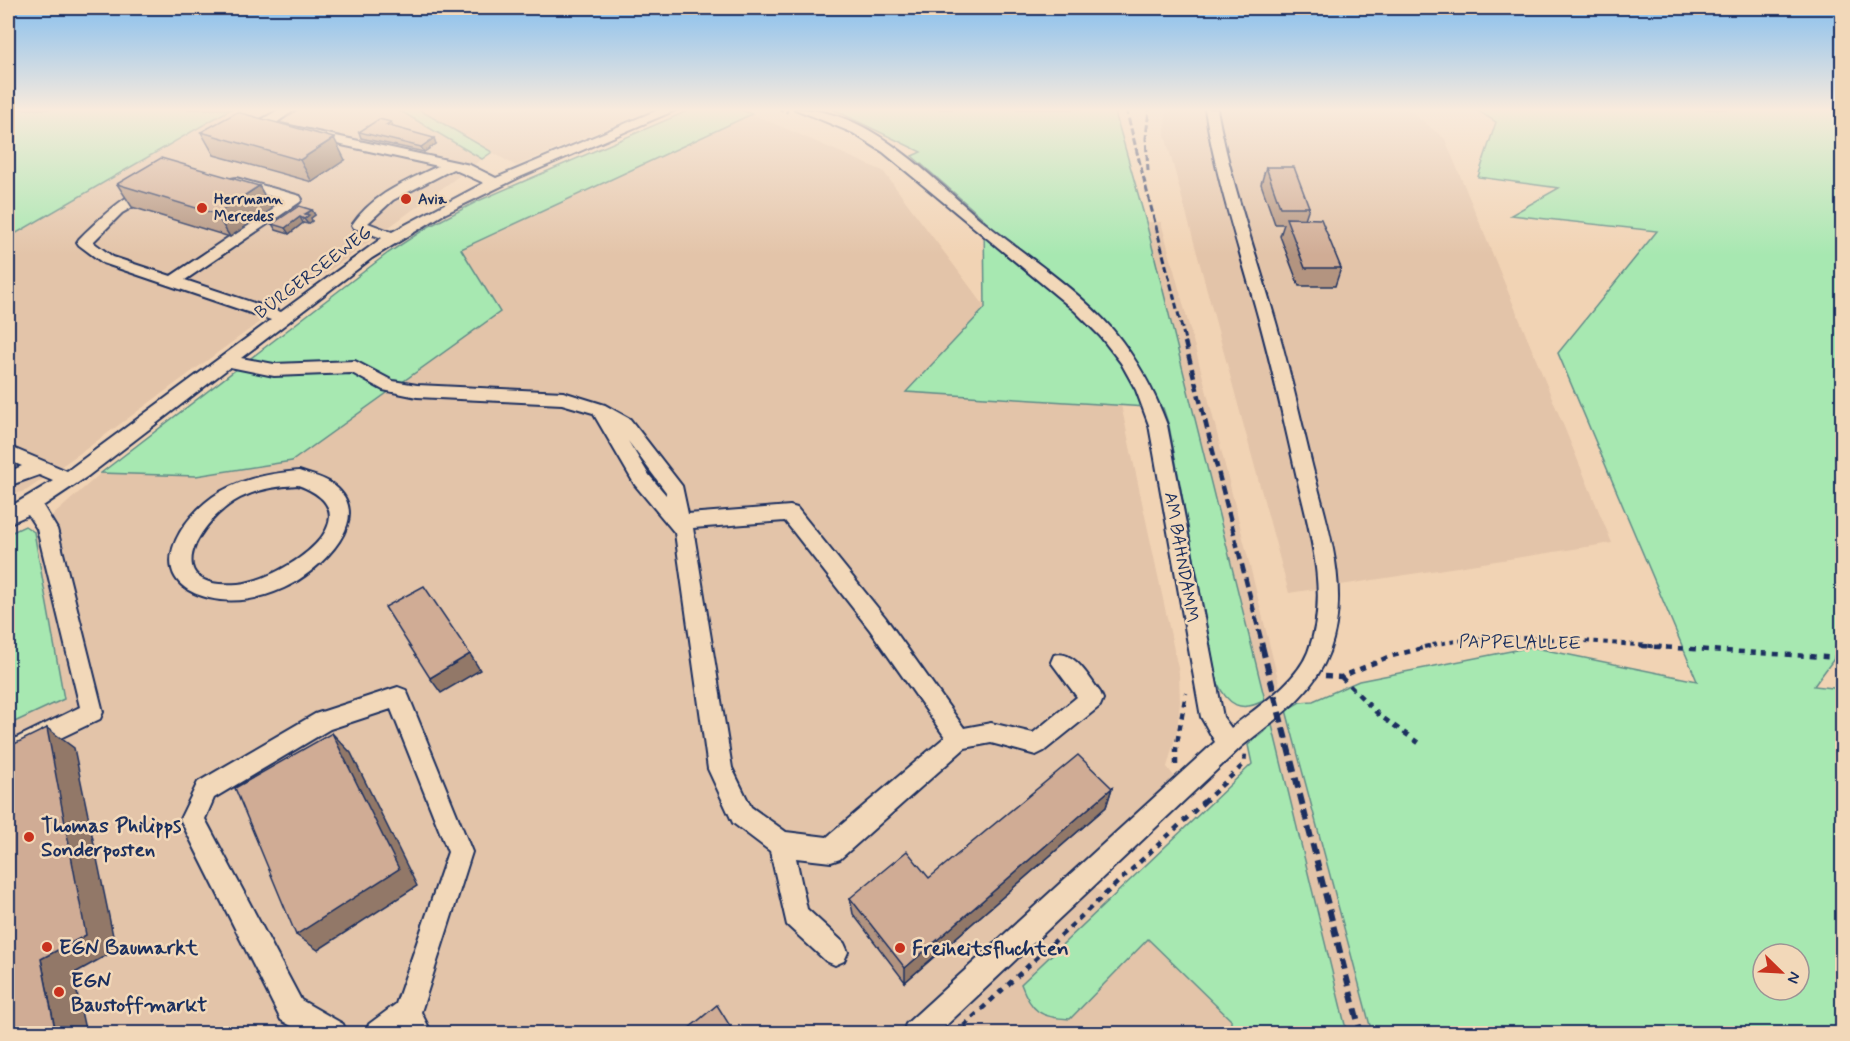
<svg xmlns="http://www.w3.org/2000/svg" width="1850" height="1041" viewBox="0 0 1850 1041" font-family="Mynerve,sans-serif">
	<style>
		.built { fill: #e3c4a9 }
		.green { fill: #a7e8b1; stroke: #618c88; stroke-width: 1.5; fill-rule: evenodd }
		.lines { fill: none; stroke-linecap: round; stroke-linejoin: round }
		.minor-casing { stroke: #1b2f5e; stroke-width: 4 }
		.path-far2 { stroke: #1b2f5e; stroke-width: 3; stroke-dasharray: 3 3; stroke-linecap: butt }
		.path-far1 { stroke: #1b2f5e; stroke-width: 4; stroke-dasharray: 4.5 4.5; stroke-linecap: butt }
		.path { stroke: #1b2f5e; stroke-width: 4.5; stroke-dasharray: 6 6; stroke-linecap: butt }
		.minor { fill: #f2d8b9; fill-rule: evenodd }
		.rail-far2 { stroke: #1b2f5e; stroke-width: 3; stroke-dasharray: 7 3; stroke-linecap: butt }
		.rail-far1 { stroke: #1b2f5e; stroke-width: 4.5; stroke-dasharray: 9 4.5; stroke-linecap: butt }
		.rail { stroke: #1b2f5e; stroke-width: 6; stroke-dasharray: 11 6; stroke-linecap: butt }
		.wall { fill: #b39480; stroke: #1b2f5e; stroke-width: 1.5 }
		.shaded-wall { fill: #927868; stroke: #1b2f5e; stroke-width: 1.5 }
		.building { fill: #d0ac95; stroke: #1b2f5e; stroke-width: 1.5 }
		.poi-dot { fill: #c8321e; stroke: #f2d8b9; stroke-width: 2 }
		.labels { text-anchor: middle; stroke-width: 5; stroke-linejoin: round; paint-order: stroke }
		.far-poi-label { font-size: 15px; font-weight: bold; fill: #1b2f5e; stroke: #f2d8b9; text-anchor: start }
		.street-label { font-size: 18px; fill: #1b2f5e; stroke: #f2d8b9 }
		.near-poi-label { font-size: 21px; font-weight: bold; fill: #1b2f5e; stroke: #f2d8b9; text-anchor: start }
	</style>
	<rect width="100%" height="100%" fill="#f1d3b4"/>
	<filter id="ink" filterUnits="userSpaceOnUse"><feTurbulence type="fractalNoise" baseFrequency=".0167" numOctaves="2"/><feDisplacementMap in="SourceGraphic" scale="12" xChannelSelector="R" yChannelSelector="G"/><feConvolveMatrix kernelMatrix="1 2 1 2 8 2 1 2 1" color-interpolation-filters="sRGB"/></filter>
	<g filter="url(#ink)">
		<path class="built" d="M231,109H397L482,159L86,449L27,490L8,497V238Z
			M418,109H653L516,166Z
			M1166,109H1408L1445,139L1612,543L1289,593L1165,135Z
			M752,114L883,171L986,308L906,392L1121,405L1179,673L1180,703L1177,731L1167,767L1174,776L1078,870L1109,900L1021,984L1070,1019L1148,938L1231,1020V1033H8V725L64,699L34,532L101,473L196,476L460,249Z
			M1146,222H1161L1205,385L1279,683L1372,1033H1347Z"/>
		<path class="green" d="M8,109H231L8,238Z
			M397,109H418L492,152L482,159Z
			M692,109H738L752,114L461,249L500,312L292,461L196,476L101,473L388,253L428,227L478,201Z
			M832,109H1114L1146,222L1265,700C1241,713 1228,706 1217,682L1169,426L1163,408L906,392L985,308L984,219L912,156L921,152Z
			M1475,109H1842V648L1814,686L1842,689V1033H1372L1286,710L1300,702L1313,701L1359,681L1531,647L1697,681L1558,353L1657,231L1511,215L1559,188L1478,177L1496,122ZM1763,954H1799V990H1763Z
			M25,526L34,532L64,699L8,725V534Z
			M1272,725L1347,1033H1231V1020L1148,939L1070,1019C1040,1018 1031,1011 1021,984L1252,764L1248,745Z"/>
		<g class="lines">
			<defs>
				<path id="minor" d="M280,109H296L276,123L470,165L496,178L660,109H678L520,177L444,214L372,258L241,358L274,364L355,361L393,381L417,385L563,392L605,405L630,419L682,486L688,514L790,506L797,508L885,617L964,728L991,723L1033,733L1077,697L1051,662L1054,655C1074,649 1089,678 1100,692L1103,699L1100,706L1044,751L1036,755L991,743L965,748L840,859L831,862L796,858L807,909L844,943L848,952L844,961L835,965L826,961L787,925L770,851L733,823L708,769L675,533L635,485L593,413L562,404L417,397L383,390L352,373L274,376L230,367L88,476L43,506L57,529L103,712L100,719L8,763V742L80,707L37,529L28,515L8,524V508L53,481L39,475L8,486V472L22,466L8,460V446L67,471L271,320L103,263L79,245L77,242L79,239C93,225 136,182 157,187L159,190L157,193L122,213L93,242L113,257L171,276L284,200L231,185L229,182L231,179L236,178L300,196L302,199L300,202L185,280L281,312L382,238L354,228L352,225C373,194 405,182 438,166L259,127L257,124L259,121ZM453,169L484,183L392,232L368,223L393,200ZM628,441L666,492V495L649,475ZM785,521L870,630L945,737L827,837L786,832L751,807L732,768L693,528Z
					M795,109C874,109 933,182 990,227C1032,260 1078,290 1113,330C1137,359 1154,390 1167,425L1223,717L1231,728C1257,707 1295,684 1308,652C1331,592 1308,528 1295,469C1282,413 1270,357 1254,302C1236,238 1215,175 1205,109H1217C1229,175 1251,238 1270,302C1287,357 1299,413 1313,469C1328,528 1351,591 1329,652C1314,694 1274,720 1241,747L937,1034H902L906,1024L1215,742L1201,717L1149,425L1136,390L1121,363L1100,336L1075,311L883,152L853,133Z
					M299,471C308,474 321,477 329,482C381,515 319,572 284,588C260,599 235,604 209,598C139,581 180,516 220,492C244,478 272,473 299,471ZM298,485C380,515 283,580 238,584C157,590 198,520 240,498C258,489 278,486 298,485Z
					M398,687L406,690L409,697L472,852L421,1012L432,1034H365L369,1024L396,1004L448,852L391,709L330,729L214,798L205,819L301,1000L343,1024L347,1034H305L281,1020L180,819L198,782L315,714Z"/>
			</defs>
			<use href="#minor" class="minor-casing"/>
			<path class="path-far2" d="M780,109L788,112"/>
			<path class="path-far1" d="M1424,647C1497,629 1592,643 1667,647"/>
			<path class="path" d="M1642,646L1842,658
				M1325,676L1341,677L1388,657L1430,646
				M1341,677L1379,715L1423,746
				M1176,765V749L1186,693
				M1203,803L1244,764L1245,753
				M955,1034L1203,803L1199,798"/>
			<use href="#minor" class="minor"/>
			<path class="rail-far2" d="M1126,109L1186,344
				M1148,171L1146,138L1149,109"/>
			<path class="rail-far1" d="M1185,342L1263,647"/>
			<path class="rail" d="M1262,646L1361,1034"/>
		</g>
		<path class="wall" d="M391,122L393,127L436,144L424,152L361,138L359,132Z
			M201,132L345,160L312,182L214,155Z
			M1266,167L1309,207L1305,219L1341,268L1335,286H1299L1280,236L1284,224H1275L1261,184Z
			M117,184L259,186L272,209L230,237L132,207Z
			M312,210L315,215L311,218L312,221L308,224L303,223L289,234L276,230L272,224Z
			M1112,788L1106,807L905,982L853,914L850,898L929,878Z"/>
		<path class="shaded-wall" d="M391,122L394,128L386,125Z
			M334,138L345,160L312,182L300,160Z
			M434,138L436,144L424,152L421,147Z
			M259,186L272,209L230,237L216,214Z
			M312,210L315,215L311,218L312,221L308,224L304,219L305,214Z
			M300,217L303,223L289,234L285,228Z
			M470,654L480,670L441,693L430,678Z
			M47,728L74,748L116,950L73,974L86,1034H56L41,959Z
			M332,733L351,753L417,886L318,950L296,935Z
			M1112,788L1106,807L905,982V968Z"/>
		<path class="building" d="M237,112L334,138L300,160L201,132Z
			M379,119L391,122L386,125L434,138L421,147L359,132Z
			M161,158L259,186L216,214L117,184Z
			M1266,167H1294L1309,207H1280Z
			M299,206L312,210L305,214L309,215L304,219L300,217L285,228L272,224Z
			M1286,218L1321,219L1341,268H1305Z
			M424,586L470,654L430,678L385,607Z
			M47,728L86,935L41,959L56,1034H8V747Z
			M332,733L399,869L296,935L235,788Z
			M1078,755L1112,788L905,968L850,898L907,851L929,878Z
			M717,1005L735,1034H682Z"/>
	</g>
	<linearGradient id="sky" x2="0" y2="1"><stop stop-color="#87bfee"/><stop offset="0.43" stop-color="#f9ebdd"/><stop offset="1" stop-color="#f9ebdd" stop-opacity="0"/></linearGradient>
	<rect width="1850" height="255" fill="url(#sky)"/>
	<g class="poi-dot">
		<circle cx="406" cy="199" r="6"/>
		<circle cx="202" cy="208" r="6"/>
		<circle cx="29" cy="837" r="6"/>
		<circle cx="47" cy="947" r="6"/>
		<circle cx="900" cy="948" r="6"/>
		<circle cx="59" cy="992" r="6"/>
	</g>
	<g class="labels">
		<g class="far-poi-label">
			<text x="214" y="204">Herrmann<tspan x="214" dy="17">Mercedes</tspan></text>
			<text x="418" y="204">Avia</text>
		</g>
		<g class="street-label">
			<text transform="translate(313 272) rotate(-37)" y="6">BÜRGERSEEWEG</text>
			<text transform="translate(1182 557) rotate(80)" y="6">AM BAHNDAMM</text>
			<text transform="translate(1520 642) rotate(1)" y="6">PAPPELALLEE</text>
		</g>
		<g class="near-poi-label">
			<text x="41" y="832">Thomas Philipps<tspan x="41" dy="24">Sonderposten</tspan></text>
			<text x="59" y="954">EGN Baumarkt</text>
			<text x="912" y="955">Freiheitsfluchten</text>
			<text x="71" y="987">EGN<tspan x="71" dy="24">Baustoffmarkt</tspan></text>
		</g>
	</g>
	<rect width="1850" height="1041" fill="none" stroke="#f2d8b9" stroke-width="30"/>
	<rect x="15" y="15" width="1820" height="1011" fill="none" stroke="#1b2f5e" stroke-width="2" filter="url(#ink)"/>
	<g transform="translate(1781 972) rotate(114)"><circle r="28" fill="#f2d8b9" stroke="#9c9495" stroke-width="1.5"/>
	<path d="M0-4.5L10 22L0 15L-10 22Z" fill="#c8321e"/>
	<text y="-9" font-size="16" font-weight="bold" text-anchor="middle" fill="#1b2f5e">N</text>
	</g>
</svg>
